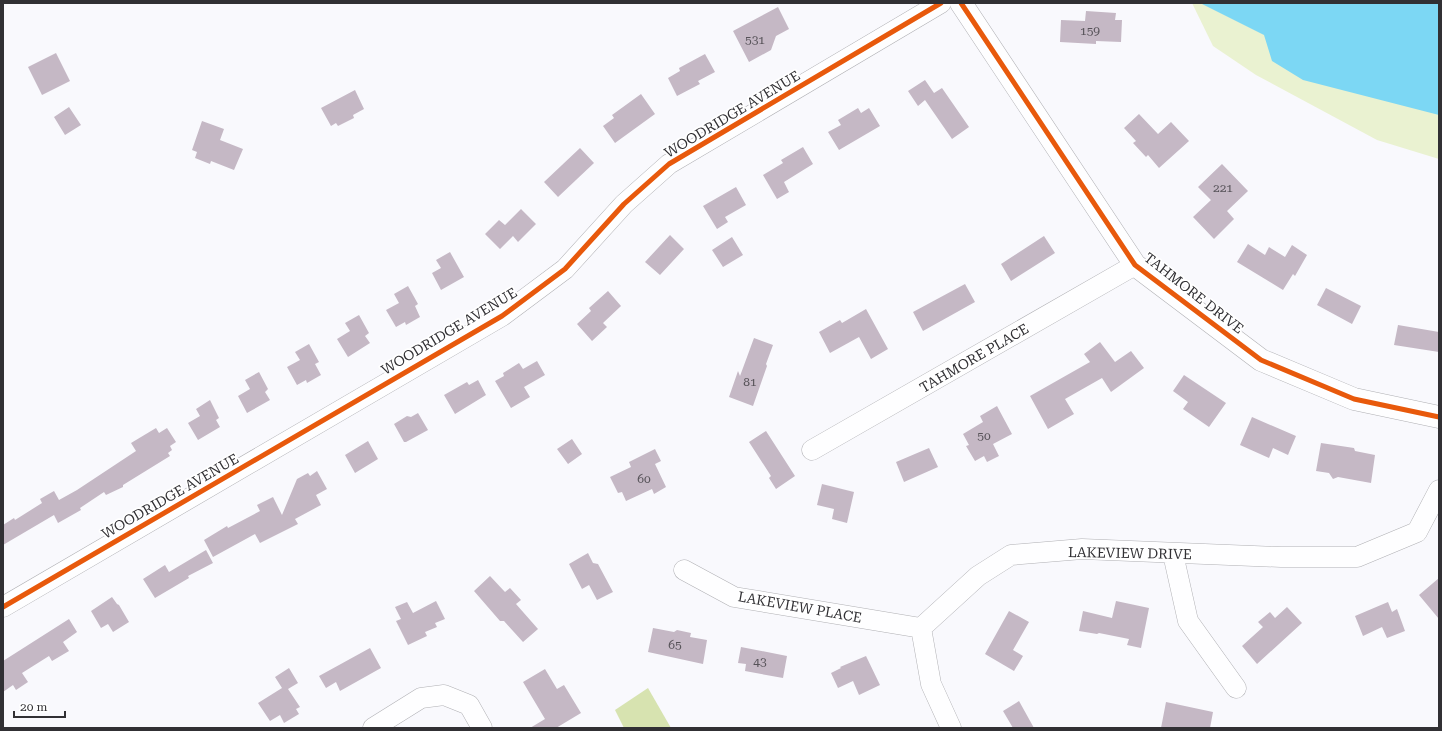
<svg xmlns="http://www.w3.org/2000/svg" width="1442" height="731" viewBox="0 0 1442 731" font-family="'Roboto Serif',serif">
	<style>
		.green { fill: #eaf2d1 }
		.forest { fill: #d7e3b0 }
		.water { fill: #7cd7f4 }
		.building { fill: #c5b8c5 }
		.lines { fill: none; stroke-linecap: round; stroke-linejoin: round }
		.minor-casing { stroke: #b0b0b4; stroke-width: 21 }
		.tertiary-casing { stroke: #b0b0b4; stroke-width: 23 }
		.minor { stroke: #fefeff; stroke-width: 20 }
		.tertiary { stroke: #fefeff; stroke-width: 22 }
		.cycleway-casing { stroke: #fff; stroke-width: 8 }
		.cycleway { stroke: #e8590c; stroke-width: 5 }
		.labels { text-anchor: middle; stroke-width: 3.5; stroke-linejoin: round; paint-order: stroke }
		.number-label { font-size: 12px; fill: #565258 }
		.street-label { font-size: 14px; fill: #313034; stroke: #fff }
	</style>
	<rect width="100%" height="100%" fill="#f9f9fd"/>
	<path class="green" d="M1192,3H1439V159L1377,140L1256,75L1213,46Z"/>
	<path class="forest" d="M648,688L671,728H624L615,710Z"/>
	<path class="water" d="M1200,3H1439V115L1303,80L1272,61L1264,35Z"/>
	<path class="building" d="M778,7L789,29L776,36L771,50L749,62L733,31Z
		M1086,11L1116,13L1115,20H1122L1121,42L1096,41V44L1060,42L1061,20L1085,21Z
		M56,53L70,81L42,95L28,67Z
		M705,54L715,72L698,81L700,84L677,96L668,78L680,71L679,68Z
		M925,80L934,93L942,88L969,127L952,139L925,100L918,106L908,91Z
		M355,90L364,109L353,115L354,118L338,126L336,123L331,126L321,108Z
		M641,94L655,114L615,143L603,126L614,118L612,115Z
		M69,107L81,125L65,135L54,117Z
		M858,108L861,113L869,108L880,126L839,150L828,132L841,125L838,120Z
		M1139,114L1158,134L1171,122L1189,141L1159,168L1148,155L1146,157L1133,143L1136,141L1124,128Z
		M202,121L224,129L220,140L243,149L234,170L211,161L210,164L195,158L197,152L192,150Z
		M803,147L813,164L784,182L789,192L777,199L763,175L783,163L781,160Z
		M580,148L594,163L558,197L544,182Z
		M1222,164L1248,191L1227,211L1234,219L1214,239L1193,217L1211,200L1198,187Z
		M736,187L746,205L725,217L728,222L717,229L703,206Z
		M521,209L536,224L518,242L513,236L500,249L485,234L499,220L505,225Z
		M670,235L684,249L660,275L645,262Z
		M1044,236L1055,253L1011,281L1001,264Z
		M732,237L743,255L723,267L712,250Z
		M1248,244L1265,255L1269,247L1285,257L1292,245L1307,255L1295,276L1293,274L1283,290L1237,262Z
		M450,252L464,277L441,290L432,273L441,268L436,260Z
		M965,284L975,302L923,331L913,312Z
		M408,286L418,304L415,306L420,317L406,325L405,322L396,327L386,310L399,303L394,294Z
		M1326,288L1361,306L1352,324L1317,305Z
		M608,291L621,306L603,323L607,327L592,341L577,324L591,311L589,308Z
		M866,309L888,349L871,359L859,337L830,353L819,332L840,320L842,323Z
		M359,315L369,333L365,336L370,343L348,357L337,339L350,331L345,323Z
		M1398,325L1439,332V352L1394,345Z
		M754,338L773,345L766,364L767,366L753,406L729,397L738,371L740,376Z
		M1100,342L1115,362L1131,351L1144,368L1111,392L1102,378L1065,399L1074,414L1048,429L1030,396L1090,362L1084,354Z
		M309,344L319,362L315,364L321,375L307,383L306,380L297,385L287,367L300,360L295,352Z
		M537,361L545,375L524,387L530,397L511,408L495,381L504,376L503,373L519,363L523,369Z
		M259,372L268,389L265,392L270,400L247,413L238,396L250,389L245,380Z
		M1184,375L1226,403L1209,427L1183,409L1188,402L1173,391Z
		M478,380L486,395L455,414L444,395L467,382L469,385Z
		M210,400L219,418L216,420L220,427L198,440L188,423L200,416L196,409Z
		M997,406L1012,434L993,444L999,456L987,462L984,456L975,461L966,446L969,445L963,434L983,422L980,416Z
		M418,413L428,430L406,442H404L394,424L407,416L411,417Z
		M1252,417L1296,436L1288,455L1273,448L1269,458L1240,445Z
		M156,428L159,433L167,428L176,442L170,446L172,450L168,453L170,456L123,485V487L106,495L104,492L80,508L81,510L58,523L54,515L3,545V525L14,518L15,520L42,503L40,499L54,491L59,500L77,490L136,451L131,443Z
		M766,431L795,476L776,489L769,478L771,476L749,442Z
		M572,439L582,454L568,464L557,449Z
		M368,441L378,459L355,473L345,455Z
		M1321,443L1354,448L1355,451L1375,455L1371,483L1338,477L1333,479L1329,473L1316,471Z
		M929,448L938,467L904,482L896,462Z
		M655,449L661,461L655,464L666,487L654,494L652,489L626,501L622,492L618,493L610,477L631,467L629,462Z
		M317,471L327,489L316,495L321,505L295,519L298,524L260,543L255,534L213,557L204,540L227,526L228,528L260,511L257,505L273,497L282,515L297,479L308,473L310,476Z
		M822,484L854,492L847,523L832,519L834,509L817,505Z
		M206,550L213,563L188,576L189,578L155,598L143,579L165,565L169,572Z
		M588,553L593,563L598,564L613,592L597,600L589,585L582,589L569,564Z
		M490,576L505,592L510,588L521,600L516,604L538,629L523,642L504,621H500L474,591Z
		M1439,578V619L1419,595Z
		M112,597L117,604L119,605L129,622L113,632L108,624L101,628L91,611Z
		M436,601L445,619L435,623L437,627L425,632L427,636L408,645L396,621L401,619L395,607L407,602L413,613Z
		M1116,601L1149,608L1141,648L1127,645L1129,639L1099,633L1097,634L1079,631L1083,611L1112,618Z
		M1388,602L1392,612L1397,609L1405,631L1387,638L1382,627L1363,636L1355,616Z
		M1287,607L1302,623L1257,664L1242,646L1263,627L1258,622L1270,612L1275,618Z
		M1009,611L1029,622L1013,650L1023,656L1014,671L985,654Z
		M69,619L77,632L63,642L69,651L52,661L49,656L22,673L28,682L16,690L13,685L3,692V661Z
		M653,628L674,632L677,630L691,633L690,637L707,640L703,664L648,652Z
		M741,647L787,656L783,678L745,671L746,664L738,663Z
		M370,648L381,668L340,691L336,682L326,688L319,676Z
		M866,656L880,685L859,695L853,681L838,688L831,673L841,668L840,667Z
		M289,668L298,683L288,689L300,707L296,709L299,714L284,723L280,715L270,721L258,703L282,688L275,677Z
		M545,669L557,689L564,685L581,713L556,728H530L545,719L523,682Z
		M1019,701L1034,728H1013L1003,711Z
		M1166,702L1213,712L1210,728H1161Z"/>
	<g class="lines">
		<defs>
			<path id="minor" d="M812,450L1135,265
				M1173,554L1188,621L1236,688
				M684,570L734,597L921,628
				M3,607L502,316L565,269L624,204L669,164L941,3
				M921,628L978,576L1011,555L1082,549L1281,557H1357L1417,532L1439,490
				M921,628L931,684L951,728
				M373,728L421,698L444,695L469,705L482,728"/>
			<path id="tertiary" d="M961,3L1135,265L1261,360L1354,399L1439,417"/>
		</defs>
		<use href="#minor" class="minor-casing"/>
		<use href="#tertiary" class="tertiary-casing"/>
		<use href="#minor" class="minor"/>
		<use href="#tertiary" class="tertiary"/>
		<defs>
			<path id="cycleway" d="M961,3L1135,265L1261,360L1354,399L1439,417
				M3,607L502,316L565,269L624,204L669,164L941,3"/>
		</defs>
		<use href="#cycleway" class="cycleway-casing"/>
		<use href="#cycleway" class="cycleway"/>
	</g>
	<g class="labels">
		<g class="number-label">
			<text x="1090" y="35">159</text>
			<text x="755" y="44">531</text>
			<text x="1223" y="192">221</text>
			<text x="750" y="386">81</text>
			<text x="984" y="440">50</text>
			<text x="644" y="483">60</text>
			<text x="675" y="649">65</text>
			<text x="760" y="666">43</text>
		</g>
		<g class="street-label">
			<text transform="translate(732 114) rotate(-31)" y="5">WOODRIDGE AVENUE</text>
			<text transform="translate(1194 293) rotate(38)" y="5">TAHMORE DRIVE</text>
			<text transform="translate(449 331) rotate(-31)" y="5">WOODRIDGE AVENUE</text>
			<text transform="translate(974 358) rotate(-30)" y="5">TAHMORE PLACE</text>
			<text transform="translate(170 496) rotate(-30)" y="5">WOODRIDGE AVENUE</text>
			<text transform="translate(1130 553) rotate(1)" y="5">LAKEVIEW DRIVE</text>
			<text transform="translate(800 607) rotate(10)" y="5">LAKEVIEW PLACE</text>
		</g>
	</g>
	<rect width="1442" height="731" fill="none" stroke="#313034" stroke-width="8"/>
	<path d="M14 711v6h51v-6" fill="none" stroke="#313034" stroke-width="2"/>
	<text x="20" y="711" font-size="12" fill="#313034" stroke="#ffffff" stroke-width="3" paint-order="stroke">20 m</text>
</svg>
